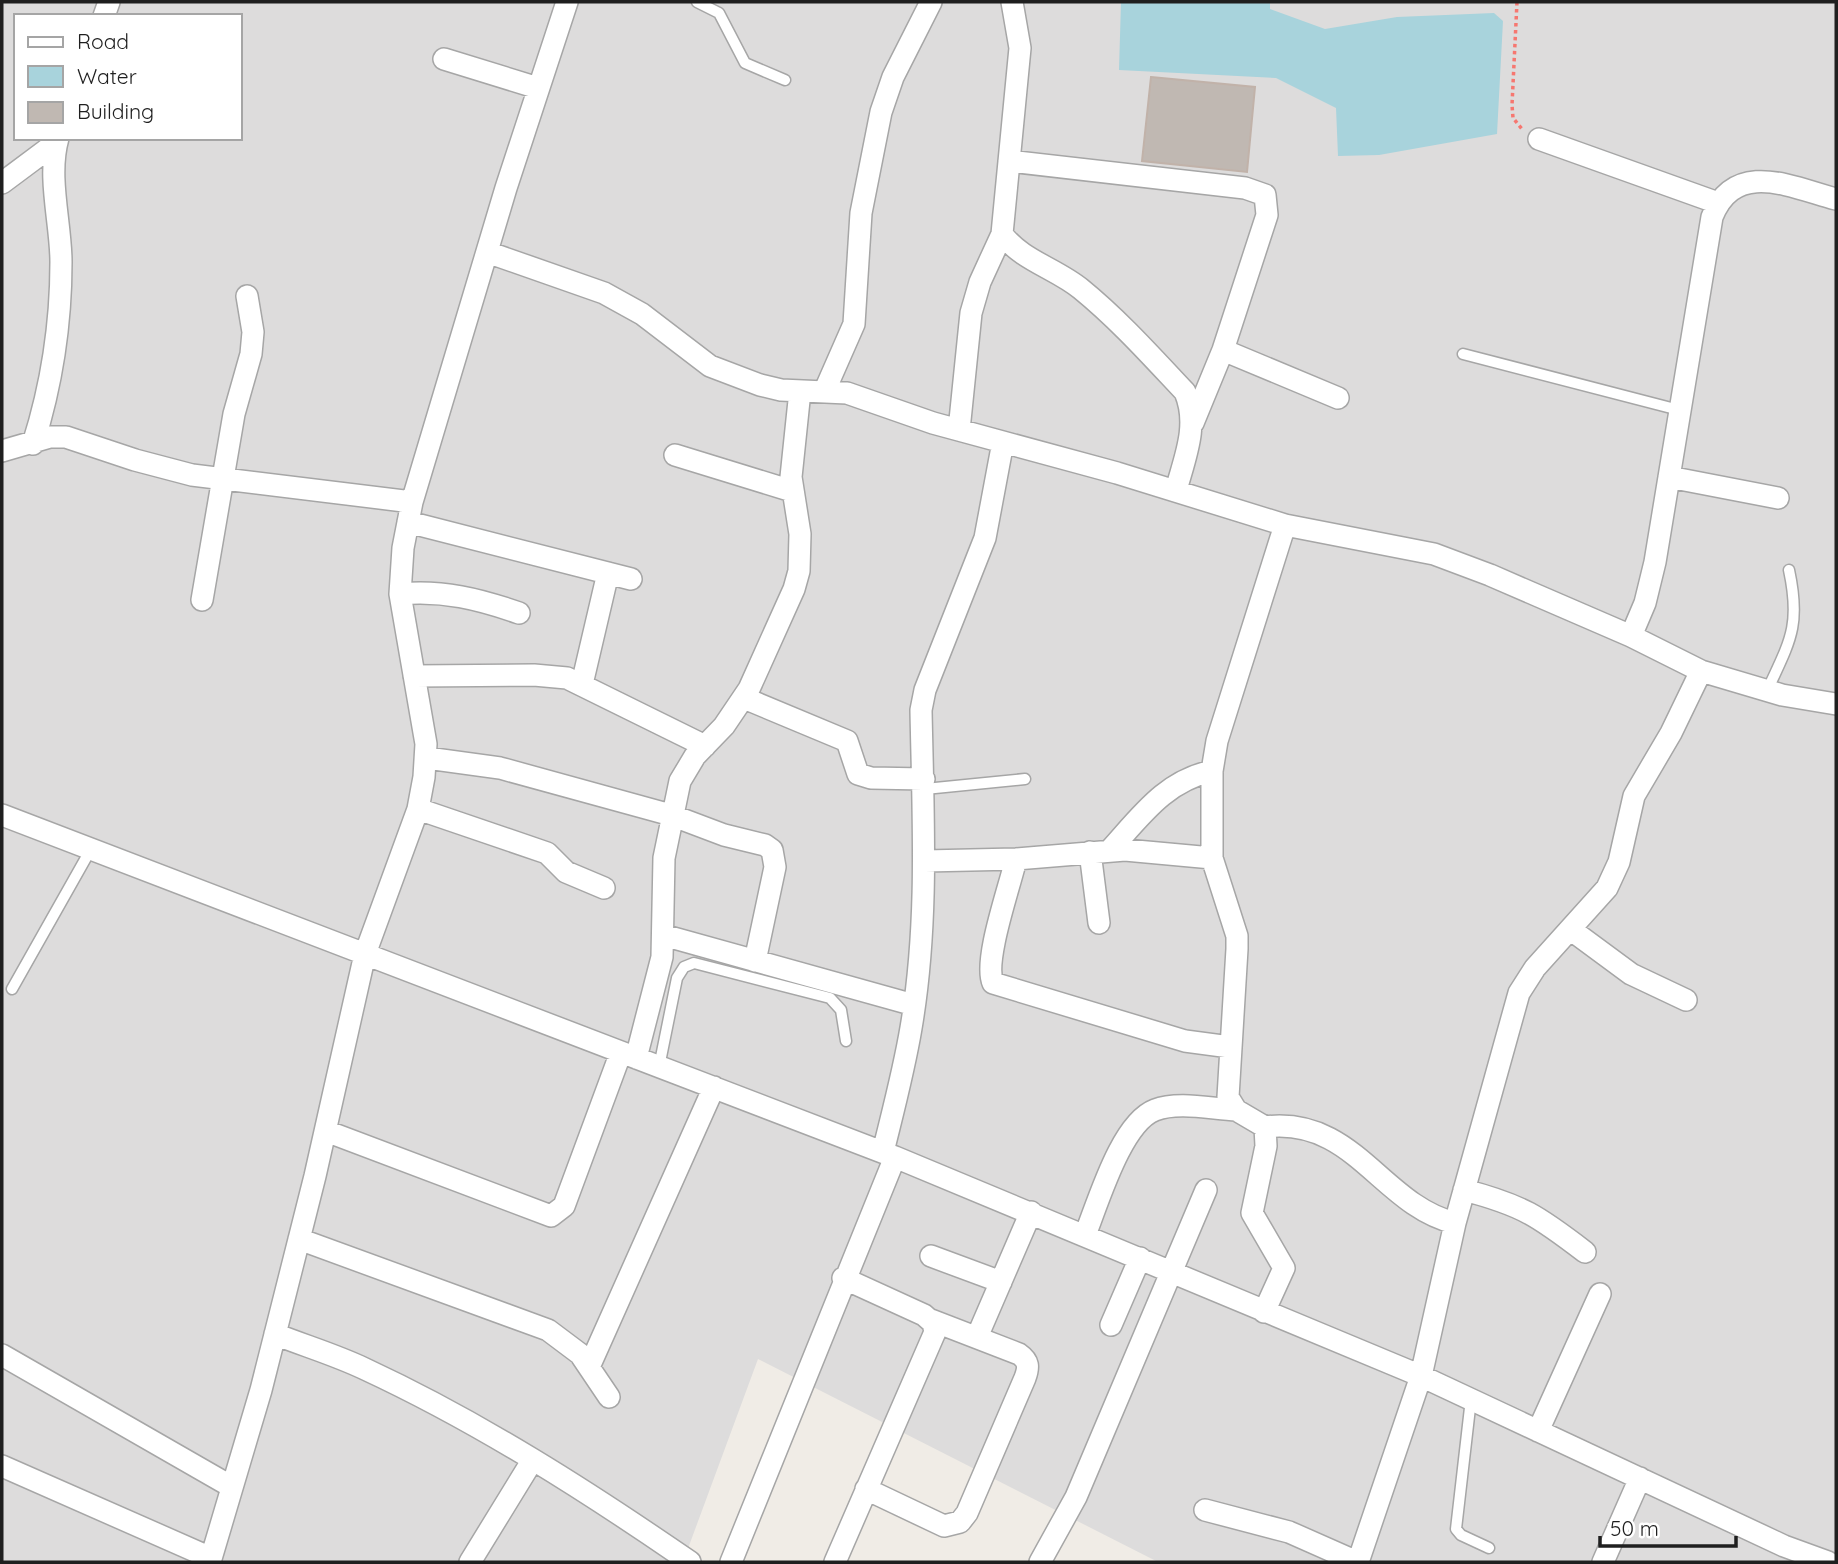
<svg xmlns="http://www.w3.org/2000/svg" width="1838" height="1564" viewBox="0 0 1838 1564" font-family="Quicksand,sans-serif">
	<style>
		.residential { fill: #dddcdc; fill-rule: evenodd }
		.water { fill: #a8d3dc }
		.building { fill: #c0b8b2; stroke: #c1b2a9; stroke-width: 2 }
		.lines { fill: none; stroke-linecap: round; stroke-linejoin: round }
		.lane-casing { stroke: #a6a6a6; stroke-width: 13 }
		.street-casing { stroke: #a6a6a6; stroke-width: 24 }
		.path { stroke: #f67770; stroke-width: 3.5; stroke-dasharray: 3.5 3.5; stroke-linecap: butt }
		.lane { stroke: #fff; stroke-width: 10 }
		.street { stroke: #fff; stroke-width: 21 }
	</style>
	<rect width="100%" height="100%" fill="#f0ece6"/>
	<path class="residential" d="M2,2H1836V1562H1158L758,1359L683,1562H2ZM16,16H240V138H16Z"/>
	<path class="water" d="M1121,2H1270V9L1325,29L1397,17L1494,13L1503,21L1497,134L1379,155L1338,156L1336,108L1276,78L1119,70Z"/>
	<path class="building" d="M1151,77L1255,87L1247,172L1142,161Z"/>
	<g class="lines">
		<defs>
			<path id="lane" d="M697,2L719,13L745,63L785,80
				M1463,354L1679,410
				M1767,691C1790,641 1801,626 1789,570
				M925,789L1025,779
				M12,989L91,849
				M659,1067L677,978L684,967L694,963L830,998L841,1010L846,1041
				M1471,1399L1456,1529L1461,1535L1489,1548"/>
			<path id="street" d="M1012,2L1020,48L1002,234C1021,260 1057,269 1081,289C1119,320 1152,357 1185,392C1199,425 1185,457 1176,490
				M104,16L109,2
				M444,59L538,88
				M1539,139L1718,203
				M1009,161L1245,188L1265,195L1267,215L1223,350L1193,423
				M2,183L57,142
				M487,252L604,293L642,314L710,366L760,385L781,390L847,393L933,423L1117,473L1285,525L1434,554L1490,575L1631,636L1701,671L1782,695L1836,704
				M1223,350L1338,398
				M825,390L854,324L861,213L881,112L893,77L931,2
				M959,430L971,313L980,282L1002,234
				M33,444C52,384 61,325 61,262C61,223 47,177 58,138
				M2,451L50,437H66L135,460L192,475L412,502
				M675,455L792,491
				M1669,477L1778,498
				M408,522L631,579
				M400,594C443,590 479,599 519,613
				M202,600L234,414L251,354L253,332L247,296
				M1631,636L1645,603L1655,562L1712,217C1735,159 1791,187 1836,199
				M414,676L534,675L567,678L705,746
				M582,684L608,573
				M744,698L847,741L858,774L871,778L924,779
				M427,758L500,768L671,815L724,835L765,845L772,850L775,867L755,961
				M418,809L547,853L566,872L604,888
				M2,815L895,1157L1421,1376L1784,1546L1828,1562
				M1110,850C1141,816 1165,781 1212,771
				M1090,852L1099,923
				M1016,859C1010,886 983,961 993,983L1185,1041L1230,1047
				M925,861L1016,859L1125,850L1212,858
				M1570,929L1631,974L1686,1000
				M663,935L914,1005
				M636,1058L662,957L664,858L680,781L695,756L724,726L749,689L794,589L799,571L800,534L791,477L800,391
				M1265,1127C1354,1116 1381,1205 1455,1223
				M326,1131L551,1216L564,1206L621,1052
				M883,1152C893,1111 904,1070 911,1028C929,923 923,816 921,710L925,690L985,538L1003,442
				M1464,1190C1522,1205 1538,1216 1585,1252
				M1085,1235C1098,1203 1121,1123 1155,1110C1178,1101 1212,1109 1236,1110
				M299,1239L548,1330L580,1354L609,1397
				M931,1256L1001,1282
				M1264,1312L1284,1268L1252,1213L1266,1146L1265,1127L1236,1110L1228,1097L1237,949V936L1212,858V771L1217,741L1285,525
				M1111,1325L1140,1258
				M275,1334C305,1346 336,1355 365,1369C479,1422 587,1491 690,1562
				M977,1337L1031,1212
				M2,1355L232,1487
				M589,1367L714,1087
				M1538,1431L1600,1294
				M2,1466L211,1558
				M866,1489L944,1526L960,1522L967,1513L1025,1378C1029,1367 1029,1361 1019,1354L931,1320
				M1205,1510L1289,1532L1357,1562
				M210,1562L261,1390L315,1176L365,954L418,809L424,777L426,744L400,594L403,548L412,502L506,188L567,2
				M470,1562L532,1461
				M731,1562L895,1157
				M835,1562L935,1332L933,1323L924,1315L843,1278
				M1040,1562L1076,1497L1206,1190
				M1358,1562L1421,1376L1455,1223L1519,993L1535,968L1607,888L1619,862L1634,796L1671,733L1701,671
				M1603,1562L1640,1478"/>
		</defs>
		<use href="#lane" class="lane-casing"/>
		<use href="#street" class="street-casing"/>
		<path class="path" d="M1517,2L1512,105L1513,118L1522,129"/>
		<use href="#lane" class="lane"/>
		<use href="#street" class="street"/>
	</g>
	<rect width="1838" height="1564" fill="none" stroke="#1f1f1f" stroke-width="7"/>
	<rect x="14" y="14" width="228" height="126" fill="#ffffff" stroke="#a5a5a5" stroke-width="2"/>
	<rect x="28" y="37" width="35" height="10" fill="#ffffff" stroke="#a5a5a5" stroke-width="2"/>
	<text x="77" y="49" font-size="21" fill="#1f1f1f">Road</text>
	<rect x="28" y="66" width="35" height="21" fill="#a8d3dc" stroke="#a5a5a5" stroke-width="2"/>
	<text x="77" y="84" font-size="21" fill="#1f1f1f">Water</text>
	<rect x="28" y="102" width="35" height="21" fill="#c0b8b2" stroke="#a5a5a5" stroke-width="2"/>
	<text x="77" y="119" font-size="21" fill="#1f1f1f">Building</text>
	<path d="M1600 1536v10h136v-10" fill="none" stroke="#1f1f1f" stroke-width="3.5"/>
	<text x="1610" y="1536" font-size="21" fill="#1f1f1f" stroke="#ffffff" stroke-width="5" paint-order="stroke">50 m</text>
</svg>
